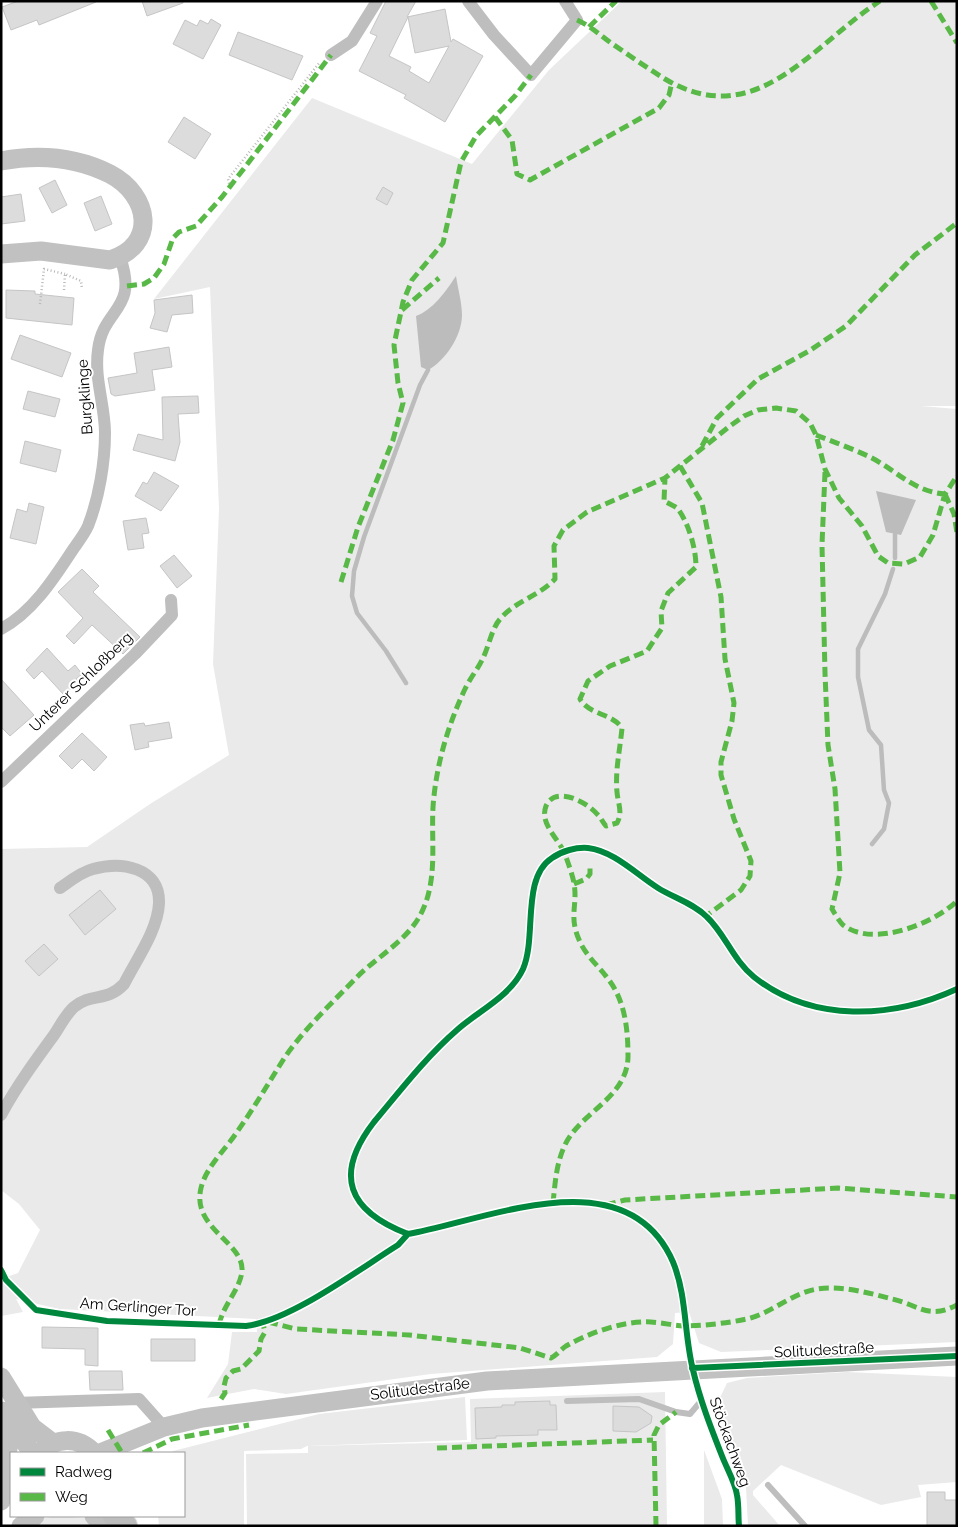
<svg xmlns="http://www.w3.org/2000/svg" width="958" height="1527" viewBox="0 0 958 1527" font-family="Raleway,sans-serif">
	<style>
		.green { fill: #eaeaea }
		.water { fill: #bcbcbc }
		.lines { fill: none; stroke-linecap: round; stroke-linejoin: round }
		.stream { stroke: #bcbcbc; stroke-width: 4.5 }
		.building { fill: #dcdcdc; stroke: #c5c5c5; fill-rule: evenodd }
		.highway-casing { stroke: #dbdbdb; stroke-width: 26 }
		.path { stroke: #b8b8b8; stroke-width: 2.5; stroke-dasharray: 1 2.5; stroke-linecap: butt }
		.lane { stroke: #bebebe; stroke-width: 6 }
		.street { stroke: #bebebe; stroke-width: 12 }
		.secondary { stroke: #c1c1c1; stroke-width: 19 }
		.highway { stroke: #bdbdbd; stroke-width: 24 }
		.quiet { stroke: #58b947; stroke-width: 5; stroke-dasharray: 10 5; stroke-linecap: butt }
		.cycleway-casing { stroke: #fff; stroke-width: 9 }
		.cycleway { stroke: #00873e; stroke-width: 6 }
		.labels { text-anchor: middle; stroke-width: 4; stroke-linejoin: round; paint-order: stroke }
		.street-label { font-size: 15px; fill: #000; stroke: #fff }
	</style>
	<rect width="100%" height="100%" fill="#fff"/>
	<path class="green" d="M622,1H957V406H921L957,409V1342L721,1352L699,1343L689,1312L675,1313L673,1344L657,1357L431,1374L286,1394L254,1389L207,1398L228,1364L232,1332H257L256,1319L59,1309L16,1299L23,1312L1,1316V1279L18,1273L40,1230L19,1204L1,1190V849L87,847L150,804L229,755L213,664L219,509L210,287L154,299L312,98L472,164L549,70Z
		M847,1372L957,1377V1482L918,1485L921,1497L881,1505L781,1465L753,1491V1495L780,1526H748L746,1487L717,1404L727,1383L747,1378Z
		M665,1392L667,1526H247L246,1454L308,1453V1446L471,1442L470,1399Z
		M465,1397L467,1440L307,1446L301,1449L244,1451V1526H159L158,1516H184V1453H171L173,1451L319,1414Z
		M704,1450L722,1499L723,1526H704Z
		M56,1516L85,1518L95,1526H29L40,1519Z"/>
	<path class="water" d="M456,276C458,289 462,303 462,315C462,336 445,361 428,370L421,367L416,316C433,310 446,291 456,276Z
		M876,491L916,500L901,535L886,532Z"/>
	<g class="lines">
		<path class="stream" d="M895,558V534
			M406,683L386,651L357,613L352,596L354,571L364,537L420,385L428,370
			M872,844L884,829L889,803L884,790L881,745L869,730L858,677V649L885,594L893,569"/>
	</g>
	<path class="building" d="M18,1H96V2L39,25L37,20L11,30L2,7Z
		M142,1H183V3L147,16Z
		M386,1H416L407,17L445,9L451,42L453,39L483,56L445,122L404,98L406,95L359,71L377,36L370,33ZM408,17L415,53L449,46L429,83L409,71L411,67L389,56Z
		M211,19L221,25L203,59L173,44L185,20L197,26L200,20L208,24Z
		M238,32L303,56L292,80L229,55Z
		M184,117L211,134L195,159L168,142Z
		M55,180L67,205L52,213L39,188Z
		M383,187L393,193L387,205L376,199Z
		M21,194L25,221L1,224V197Z
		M101,196L112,224L95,231L84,203Z
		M6,290L35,291V294L74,298L72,325L6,318Z
		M192,295L193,313L172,315L167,332L150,328L155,313L154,300Z
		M20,335L71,353L62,377L11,359Z
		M169,347L172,367L152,370L155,390L115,396L111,394L108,378L137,373L134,353Z
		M28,391L60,399L55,417L23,409Z
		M198,396L199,413L178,414L180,442L175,461L133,450L138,434L163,440L162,397Z
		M25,441L61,450L56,472L20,463Z
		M154,472L179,486L161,511L135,496L143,482L147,484Z
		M29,503L44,507L36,544L10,538L17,509L27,512Z
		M146,518L149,533L142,534L144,548L128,550L123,521Z
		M174,555L192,576L177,588L160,566Z
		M82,569L99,586L93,592L140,637L123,654L92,625L74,644L66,636L83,618L58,592Z
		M47,648L68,671L75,665L82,674L76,679L78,682L64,695L42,671L34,679L26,670Z
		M1,679L34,715L10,736L1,727Z
		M169,722L172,738L148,742L149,747L135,750L130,725L144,723L145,726Z
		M82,733L107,757L94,771L82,759L72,769L59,756Z
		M100,890L116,909L85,935L69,915Z
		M44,944L58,959L39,976L25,961Z
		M42,1327L98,1328V1366L85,1365V1349L42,1348Z
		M151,1339H195V1361H151Z
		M89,1371H122L123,1390H90Z
		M550,1401V1405H556L557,1430H538V1435L496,1436V1438L476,1439L475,1408L502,1407V1405H515V1402Z
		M613,1406L639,1407L652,1416L651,1423L636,1432L613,1431Z
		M927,1492H945V1500H957V1526H927Z"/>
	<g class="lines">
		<defs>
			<path id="highway" d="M115,1516L125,1526"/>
		</defs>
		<use href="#highway" class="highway-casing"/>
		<path class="path" d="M230,187L228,179L320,62
			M64,290L65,274L81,281L82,289
			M40,304L44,269L65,274"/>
		<path class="lane" d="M1,1270L6,1280L36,1310L107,1321L233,1326
			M693,1372L701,1401L737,1495L739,1526
			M567,1401L639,1399L676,1412L690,1414L701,1401
			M768,1485L805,1526"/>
		<path class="street" d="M468,1L494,35L531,75L577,20L565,1
			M331,55L352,41L377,1
			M1,629C33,612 55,577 74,548C79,541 85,533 88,526C99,498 105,462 105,433C105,405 94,379 98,350C103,307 139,311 120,257
			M1,782L135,654L172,615L171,600
			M1,1115C16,1087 35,1061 54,1035C60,1026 66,1014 74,1007C92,992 106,1003 124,984C136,960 158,930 159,903C160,867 121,861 93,869C81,872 70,881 60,888
			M15,1403L139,1399L164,1427"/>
		<path class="secondary" d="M1,161C38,154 76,157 110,174C150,195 158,245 110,260L41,251L1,254
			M1,1377L32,1427L53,1443
			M5,1413L32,1453
			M39,1453C56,1437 78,1436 94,1453
			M100,1453L164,1427L202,1418L487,1381L957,1356
			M1,1501L8,1449L2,1411
			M94,1516L105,1526
			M21,1526L35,1516"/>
		<use href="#highway" class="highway"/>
		<path class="quiet" d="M931,1L957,43
			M577,20C589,25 600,35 611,43C629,55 647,68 665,79C756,133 812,45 880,1
			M589,27L616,1
			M495,117L512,140L517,174L530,180L659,108L669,95L672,82
			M127,286L144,284L154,278L164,264L173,238L179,232L196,226L222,197L331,55
			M402,310L439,278
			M816,435C834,442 853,449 870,457C896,470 914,492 945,494
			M702,446L717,418L758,379L809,351L846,326L915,255L957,223
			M680,466L702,503L721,597L725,659L734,703L732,721L721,762V775L734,819L751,861L750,876L741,890L706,916
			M825,472L822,545L825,673L828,745L835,789L840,873L832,909C835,914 839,921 843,925C873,948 933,924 957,901
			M945,494L954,514L957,533
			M341,582L358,527L393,440L403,403L398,383L394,345L403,302L412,280L443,243L461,162L476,136L515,96L531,75
			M574,884L586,879L590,874V867
			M553,1203C555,1185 556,1165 564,1147C579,1112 627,1099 628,1057C628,1028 625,998 605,975C597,965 586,955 580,942C568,916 578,906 574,883C572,873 568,863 565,854C559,839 539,824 546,806C555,785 587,802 597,814C601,817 602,822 606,826L617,823C623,812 618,804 617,792C615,770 620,750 622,728C612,713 589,715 580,699L588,681L610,666L647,651L662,628L661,611L668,593L696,567C696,549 689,524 678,509C675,506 668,503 664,501L665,478
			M606,1205L625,1200L838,1188L957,1197
			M268,1322L296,1329L409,1335L520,1348L551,1358C557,1355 560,1350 566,1346C587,1334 617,1323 642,1322C655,1321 670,1325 683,1326C704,1326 727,1323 747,1319C772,1313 792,1293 817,1289C841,1285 869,1293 892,1299C919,1305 928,1320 957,1305
			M219,1325C223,1305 239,1291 242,1272C245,1242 191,1229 201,1188C206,1167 225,1150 237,1132C254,1108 269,1082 285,1057C306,1027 332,1003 357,977C376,958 404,942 418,919C441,881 429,836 434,796C438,759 449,723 465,689C470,678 478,669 483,658C489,646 492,627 501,618C516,601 539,596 555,579L554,546L563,530L587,512L665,478L730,426L744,416L758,410L776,408L796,411L810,423L816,435L825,469L839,498L862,526L878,556L888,563L904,564L920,557L933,535L945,494L957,476
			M221,1399L225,1393L224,1386L226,1378L233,1371L241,1369L259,1351L261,1339L265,1332L263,1324
			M108,1430L122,1453
			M437,1448L653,1440
			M143,1453L172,1439L249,1425
			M656,1526L654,1435L659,1425L676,1412"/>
		<defs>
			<path id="cycleway" d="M408,1234C348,1211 333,1175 374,1122C400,1091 426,1057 457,1030C478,1011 510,997 523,969C537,937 521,878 552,858C562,851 576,847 588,848C614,851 637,875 658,888C674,898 693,903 707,917C725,934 733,960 754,977C812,1023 892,1019 957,989
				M408,1234C487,1220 627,1156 673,1262C687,1296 684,1335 693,1370C700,1400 711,1428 722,1456C727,1469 735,1482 737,1495C739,1505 738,1516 739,1526
				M1,1270L6,1280L36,1310L107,1321L246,1326C290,1321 358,1270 398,1245L408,1234
				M692,1368L957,1356"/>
		</defs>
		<use href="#cycleway" class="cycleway-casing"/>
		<use href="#cycleway" class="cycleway"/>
	</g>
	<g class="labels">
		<g class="street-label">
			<text transform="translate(85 397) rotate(-94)" y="5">Burgklinge</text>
			<text transform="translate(81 682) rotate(-44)" y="5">Unterer Schloßberg</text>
			<text transform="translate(138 1307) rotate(4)" y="5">Am Gerlinger Tor</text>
			<text transform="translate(824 1350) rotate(-3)" y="5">Solitudestraße</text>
			<text transform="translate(420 1389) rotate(-7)" y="5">Solitudestraße</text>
			<text transform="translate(730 1442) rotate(70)" y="5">Stöckachweg</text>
		</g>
	</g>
	<rect width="958" height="1527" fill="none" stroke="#000000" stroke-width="5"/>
	<rect x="10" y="1452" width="175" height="65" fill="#ffffff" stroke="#999999"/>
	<rect x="20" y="1468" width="25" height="8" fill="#00873e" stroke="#999999"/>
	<text x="55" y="1477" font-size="15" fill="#000000">Radweg</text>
	<rect x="20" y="1493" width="25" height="8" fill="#58b947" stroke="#999999"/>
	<text x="55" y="1502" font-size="15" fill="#000000">Weg</text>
</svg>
